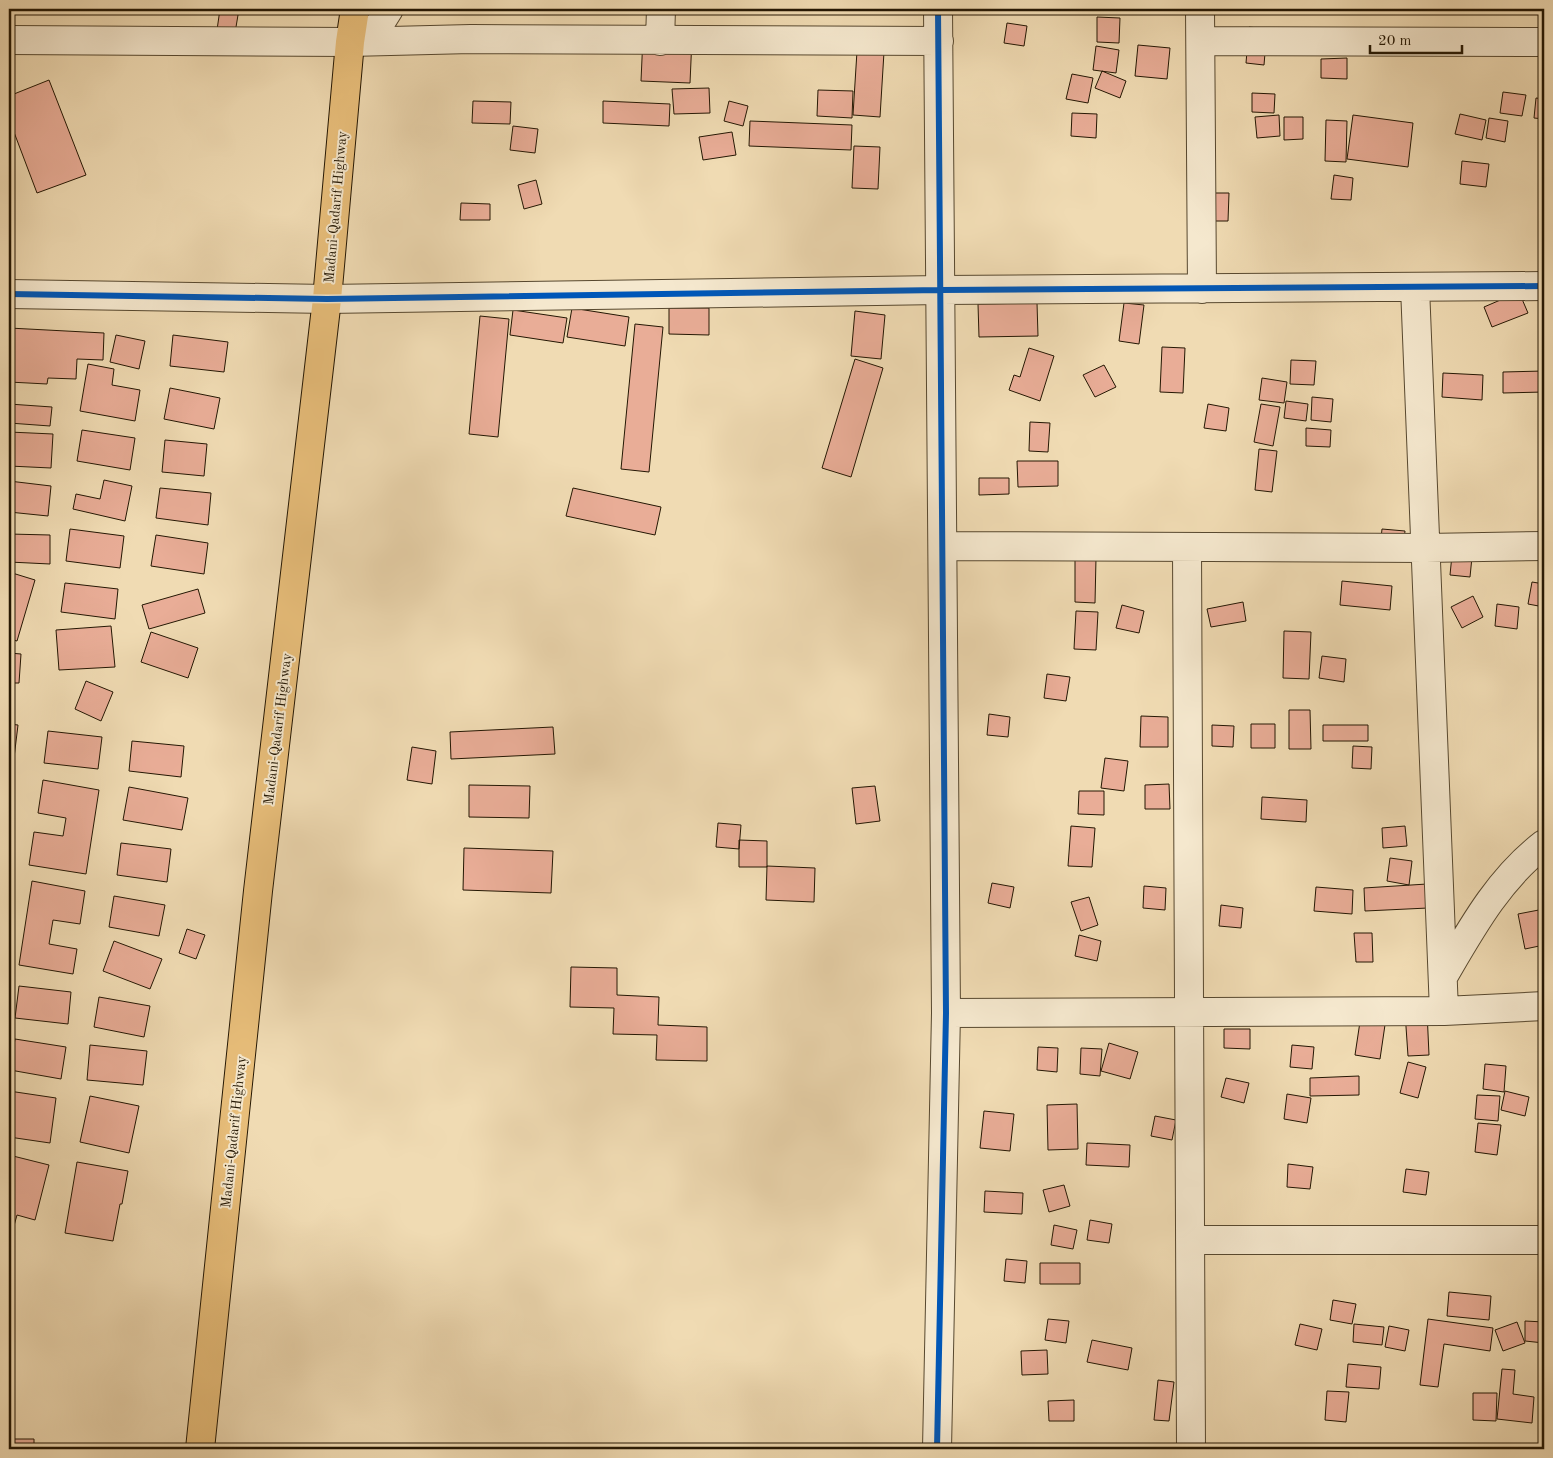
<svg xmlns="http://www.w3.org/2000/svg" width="1553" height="1458" viewBox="0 0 1553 1458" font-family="'Old Standard TT',serif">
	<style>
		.building { fill: #e9ad97; stroke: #241703 }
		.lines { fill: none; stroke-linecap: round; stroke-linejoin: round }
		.street-casing { stroke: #57482f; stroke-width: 30 }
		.highway-casing { stroke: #241703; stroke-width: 30 }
		.street { stroke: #f5e8ce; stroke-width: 28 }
		.highway { stroke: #e8be7a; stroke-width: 28 }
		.cycleway-casing { stroke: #f5e8ce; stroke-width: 9 }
		.cycleway { stroke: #0057b8; stroke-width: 6 }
		.labels { text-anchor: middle; stroke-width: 4; stroke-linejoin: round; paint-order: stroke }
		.street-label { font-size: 14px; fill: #241703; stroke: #f5e8ce }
	</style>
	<rect width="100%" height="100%" fill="#f0dbb3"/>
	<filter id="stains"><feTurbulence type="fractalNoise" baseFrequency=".004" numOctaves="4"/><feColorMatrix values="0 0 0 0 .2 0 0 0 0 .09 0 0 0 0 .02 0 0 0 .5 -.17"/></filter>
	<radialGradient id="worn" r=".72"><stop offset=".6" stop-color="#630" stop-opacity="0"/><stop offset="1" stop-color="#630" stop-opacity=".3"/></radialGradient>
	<path class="building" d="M220,9H239L235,33L217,30Z
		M1097,17L1120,18L1119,43L1097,42Z
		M1007,23L1027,26L1024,46L1004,43Z
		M1249,27L1267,29L1264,65L1246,63Z
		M643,36L692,38L690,83L641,81Z
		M1138,45L1170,48L1167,79L1135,76Z
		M1096,46L1119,50L1116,73L1093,70Z
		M857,51L884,52L880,117L853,115Z
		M1347,58V79L1321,78V59Z
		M1102,71L1126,81L1120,98L1095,88Z
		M1072,74L1093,78L1088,103L1066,99Z
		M49,80L86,175L37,193L9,119V96Z
		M709,88L710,113L674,114L672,89Z
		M818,90L853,91L852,118L817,116Z
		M1503,92L1526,95L1522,116L1500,113Z
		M1252,93L1275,94L1274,113L1252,112Z
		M1536,98L1544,99V119L1534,118Z
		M473,101L511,102L510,124L472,123Z
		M603,101L670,104L669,126L603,123Z
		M729,101L748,106L743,126L724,121Z
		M1072,113L1097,114L1096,138L1071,136Z
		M1460,114L1486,120L1482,140L1455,134Z
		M1279,115L1280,136L1257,138L1255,117Z
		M1353,115L1413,123L1408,167L1347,159Z
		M1284,117H1303V139L1284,140Z
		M1489,118L1508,121L1505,142L1486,138Z
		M1326,120L1347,121L1346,162L1325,161Z
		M750,121L852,125L851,150L749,146Z
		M513,126L538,129L535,153L510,150Z
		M732,132L736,155L703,160L699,137Z
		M854,146L880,147L878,189L852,188Z
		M1462,161L1489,164L1486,187L1460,184Z
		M1334,175L1353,178L1351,200L1331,199Z
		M536,180L542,204L524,209L518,185Z
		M1206,193H1229L1228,221H1206Z
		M461,203L490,204V220H460Z
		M1519,292L1528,313L1492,327L1484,307Z
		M1037,303L1038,336L979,337L978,304Z
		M1124,303L1144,305L1139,344L1119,341Z
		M572,308L629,317L625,346L567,337Z
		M669,308H709V335L669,334Z
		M513,310L567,318L563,343L510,335Z
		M855,311L885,315L881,359L851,356Z
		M480,316L509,319L498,437L469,434Z
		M635,324L663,327L649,472L621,469Z
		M9,328L104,333L103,360L77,359L76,379L48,378L47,384L9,382Z
		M116,335L145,341L139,369L110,362Z
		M173,335L228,342L224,372L170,366Z
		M1162,347L1185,348L1183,393L1160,392Z
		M1029,348L1054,356L1040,401L1009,390L1014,375L1020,377Z
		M855,359L883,368L851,477L822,468Z
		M1291,360L1316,361L1314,385L1290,384Z
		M88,364L114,369L112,385L140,390L135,421L80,411Z
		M1104,365L1116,387L1095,397L1083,375Z
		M1544,371V392L1503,393V372Z
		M1443,373L1483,375L1482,400L1442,397Z
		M1262,378L1287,382L1284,403L1259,400Z
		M170,388L220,398L214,429L164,419Z
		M1312,397L1333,399L1331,422L1311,420Z
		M1286,401L1308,404L1306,421L1284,418Z
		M9,404L52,407L50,426L9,423Z
		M1208,404L1229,408L1226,431L1204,428Z
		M1261,404L1280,407L1273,446L1254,442Z
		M1030,422L1050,423L1048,452L1029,451Z
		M1306,428L1331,430L1330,447L1306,446Z
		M82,430L135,438L130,470L77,461Z
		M9,432L53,434L51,468L9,466Z
		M165,440L207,444L204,476L162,472Z
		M1259,449L1277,451L1272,492L1255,490Z
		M1017,461H1058V486L1018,487Z
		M979,478H1009V494L979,495Z
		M104,480L132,486L125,521L73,509L76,494L100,499Z
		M9,481L51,486L48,516L9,512Z
		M160,488L211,493L208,525L156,518Z
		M573,488L661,507L655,535L566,516Z
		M70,529L124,536L120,568L66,561Z
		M1382,529L1405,531L1403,550L1380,548Z
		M9,534L50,535V564L9,562Z
		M156,535L208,543L204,574L151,566Z
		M1453,545L1473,547L1470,577L1450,575Z
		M1075,558H1096L1095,603L1075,602Z
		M9,572L35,580L17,641L9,639Z
		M1342,581L1392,586L1390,610L1340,605Z
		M1532,582L1544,584V607L1528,604Z
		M65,583L118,589L115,619L61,612Z
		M198,589L205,613L149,629L142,605Z
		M1473,596L1483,617L1462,628L1451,607Z
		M1243,602L1246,621L1211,627L1207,609Z
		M1497,604L1519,607L1517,629L1495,626Z
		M1122,605L1144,611L1139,633L1116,628Z
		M1076,611L1098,612L1096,650L1074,649Z
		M111,626L115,667L59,670L56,630Z
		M1284,631L1311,632L1309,679L1283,678Z
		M151,632L198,648L188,678L141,662Z
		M9,653L21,654L19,683H9Z
		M1322,656L1346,659L1344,682L1319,678Z
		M1047,674L1070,677L1066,701L1044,698Z
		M86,681L113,692L101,721L75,709Z
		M1289,710H1310L1311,749H1289Z
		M989,714L1010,717L1008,737L987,735Z
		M1141,716L1168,717V747H1140Z
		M9,724L18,725L9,799Z
		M1251,724H1275V748H1251Z
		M1212,725L1234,726L1233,747L1212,746Z
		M1323,725H1368V741H1323Z
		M553,727L555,754L451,759L450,732Z
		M48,731L102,737L98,769L44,763Z
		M132,741L184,746L181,777L129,771Z
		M1353,746L1372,747L1371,769L1352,768Z
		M412,747L436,751L432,784L407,780Z
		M1105,758L1128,761L1124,791L1101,788Z
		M43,780L99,790L86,874L29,865L34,832L63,836L66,818L38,813Z
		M1169,784L1170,809H1145V785Z
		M469,785L530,786L529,818L469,817Z
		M875,786L880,821L856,824L852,788Z
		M129,787L188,798L182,830L123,820Z
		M1079,791H1104V815L1078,814Z
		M1262,797L1307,800L1306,822L1261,819Z
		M718,823L741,825L739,849L716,847Z
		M1071,826L1095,828L1092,867L1068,866Z
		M1405,826L1407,846L1383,848L1382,828Z
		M739,840L767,841V867H739Z
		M121,843L171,849L167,882L117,875Z
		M464,848L553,851L551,893L463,890Z
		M1390,858L1412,861L1409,885L1387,881Z
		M767,866L815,868L814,902L766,900Z
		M32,881L85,891L80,924L53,920L49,944L77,949L73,974L19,965Z
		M992,883L1014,887L1010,908L988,903Z
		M1427,884L1428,908L1365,911L1364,888Z
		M1144,886L1166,888L1165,910L1143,908Z
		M1316,887L1353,890L1352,914L1314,911Z
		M114,896L165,905L159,936L109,927Z
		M1089,897L1098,925L1081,931L1071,902Z
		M1221,905L1243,908L1241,928L1219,926Z
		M1544,909V945L1525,949L1518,914Z
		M187,929L205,935L196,959L179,953Z
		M1354,933H1372L1373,962H1356Z
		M1079,935L1101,941L1097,961L1075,956Z
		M114,941L162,959L150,989L103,971Z
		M571,967L617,968V995L659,997L658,1025L707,1027V1061L656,1060L657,1035L613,1034L614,1008L570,1007Z
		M19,986L71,992L68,1024L15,1018Z
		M99,997L150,1006L144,1037L94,1027Z
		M1427,1011L1429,1055L1408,1056L1405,1012Z
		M1361,1015L1386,1018L1380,1059L1355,1055Z
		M1224,1029H1250V1049L1224,1048Z
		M15,1039L66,1047L61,1079L10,1070Z
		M1109,1043L1138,1052L1130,1079L1101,1071Z
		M90,1045L147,1051L143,1085L87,1080Z
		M1292,1045L1314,1047L1312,1069L1290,1067Z
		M1038,1047L1058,1048L1057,1072L1037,1070Z
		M1081,1048L1102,1049L1100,1076L1080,1074Z
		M1408,1062L1426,1067L1418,1098L1400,1093Z
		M1485,1064L1506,1066L1504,1092L1483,1089Z
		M1359,1076V1095L1310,1096V1078Z
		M1226,1078L1249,1083L1244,1103L1221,1097Z
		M9,1091L56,1098L50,1143L9,1137Z
		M1505,1091L1529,1097L1525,1116L1501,1110Z
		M1287,1094L1311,1098L1307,1123L1284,1119Z
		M1477,1095L1500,1096L1498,1121L1475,1119Z
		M90,1096L139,1106L129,1153L80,1142Z
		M1077,1104L1078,1149L1048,1150L1047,1105Z
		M984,1111L1014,1114L1010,1151L980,1148Z
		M1155,1116L1176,1120L1172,1140L1151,1136Z
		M1478,1123L1501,1125L1497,1155L1475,1152Z
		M1087,1143L1130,1145L1129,1167L1086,1165Z
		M9,1155L49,1165L35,1220L17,1215L12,1233L9,1232Z
		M77,1162L128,1171L122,1204H120L113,1241L65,1233Z
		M1288,1164L1313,1167L1310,1189L1287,1187Z
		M1406,1169L1429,1172L1426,1195L1403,1192Z
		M1064,1185L1070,1206L1049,1212L1043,1190Z
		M985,1191L1023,1193L1022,1214L984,1212Z
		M1090,1220L1112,1224L1109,1243L1087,1240Z
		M1054,1225L1077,1230L1073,1249L1051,1245Z
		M1006,1259L1027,1261L1025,1283L1004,1281Z
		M1040,1263H1080V1284H1040Z
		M1449,1292L1491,1296L1489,1320L1447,1316Z
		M1333,1300L1356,1304L1352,1324L1330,1320Z
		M1048,1319L1069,1321L1066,1343L1045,1340Z
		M1428,1319L1493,1328L1490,1351L1444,1344L1438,1387L1420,1385Z
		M1525,1321L1544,1322V1343L1525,1341Z
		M1517,1322L1525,1343L1503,1351L1495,1330Z
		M1300,1324L1322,1329L1317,1350L1295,1345Z
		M1354,1324L1384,1327L1382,1345L1353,1342Z
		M1389,1326L1409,1330L1405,1351L1385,1347Z
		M1092,1340L1132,1348L1128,1370L1087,1362Z
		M1047,1350L1048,1374L1022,1375L1021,1351Z
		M1348,1364L1381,1367L1379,1389L1346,1387Z
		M1502,1369L1515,1370L1513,1394L1534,1397L1532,1423L1497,1419Z
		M1158,1380L1174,1382L1169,1421L1154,1420Z
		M1327,1391L1349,1392L1346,1422L1325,1420Z
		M1473,1393H1497L1496,1421L1473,1420Z
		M1074,1400V1421H1049L1048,1401Z
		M9,1439H34V1449H9Z"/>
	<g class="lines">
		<defs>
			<path id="street" d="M1200,9L1202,289
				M9,40L350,42L471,39L939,41
				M369,41L389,9
				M660,41L661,9
				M1201,41L1544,42
				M1415,287L1444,1011
				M9,294L327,299L941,290L1544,286
				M943,546L1426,548L1544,546
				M1187,548L1191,1449
				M1443,977C1471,929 1499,878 1544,844
				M946,1013L1444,1011L1544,1006
				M1190,1240H1544
				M937,1449L946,1013L938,9"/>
			<path id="highway" d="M200,1449L258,891L327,299L350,42L355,9"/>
		</defs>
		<use href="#street" class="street-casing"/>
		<use href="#highway" class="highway-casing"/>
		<use href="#street" class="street"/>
		<use href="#highway" class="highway"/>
		<defs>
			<path id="cycleway" d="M9,294L327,299L941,290L1544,286
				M937,1449L946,1013L938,9"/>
		</defs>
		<use href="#cycleway" class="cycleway-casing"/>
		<use href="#cycleway" class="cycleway"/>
	</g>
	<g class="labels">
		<g class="street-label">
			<text transform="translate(335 207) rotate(-85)" y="5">Madani-Qadarif Highway</text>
			<text transform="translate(277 729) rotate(-83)" y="5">Madani-Qadarif Highway</text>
			<text transform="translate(233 1132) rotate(-84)" y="5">Madani-Qadarif Highway</text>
		</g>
	</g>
	<rect width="1553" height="1458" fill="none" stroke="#f0dbb3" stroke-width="30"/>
	<rect x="10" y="10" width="1533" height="1438" fill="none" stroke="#241703" stroke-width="2.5"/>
	<rect x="15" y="15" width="1523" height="1428" fill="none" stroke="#241703"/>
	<path d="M1370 45v8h92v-8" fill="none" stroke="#241703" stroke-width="2.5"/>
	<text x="1378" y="45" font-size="15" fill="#241703" stroke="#f5e8ce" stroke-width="4" paint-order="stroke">20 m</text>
	<rect width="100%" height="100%" filter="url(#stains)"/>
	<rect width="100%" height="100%" fill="url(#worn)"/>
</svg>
